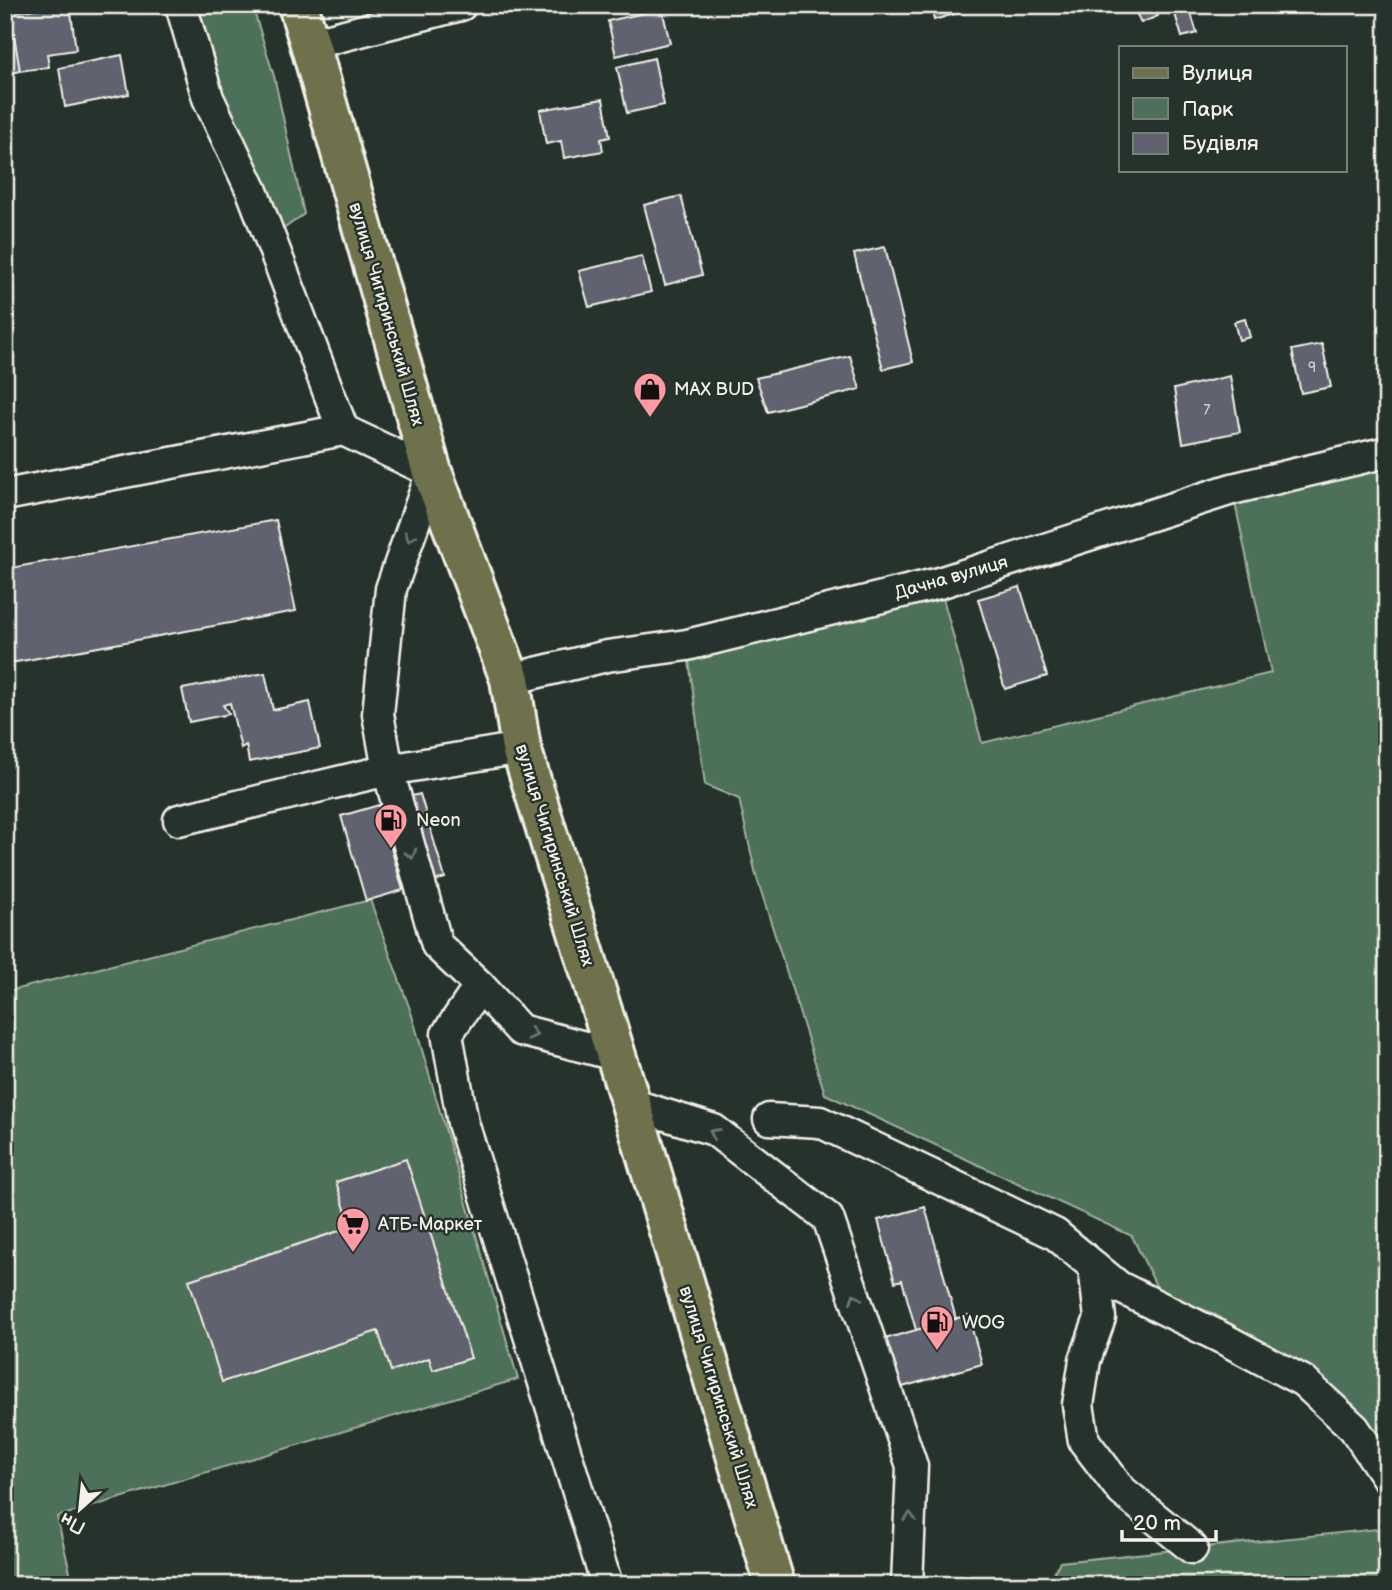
<svg xmlns="http://www.w3.org/2000/svg" width="1392" height="1590" viewBox="0 0 1392 1590" font-family="'Balsamiq Sans',sans-serif">
	<style>
		.green { fill: #4e6f59; stroke: #a1b0a0; stroke-width: 2 }
		.building { fill: #606270; stroke: #f4f1e8; stroke-width: 2 }
		.lines { fill: none; stroke-linecap: round; stroke-linejoin: round }
		.minor-casing { stroke: #f4f1e8; stroke-width: 35 }
		.major-casing { stroke: #f4f1e8; stroke-width: 44 }
		.minor { stroke: #26332d; stroke-width: 30 }
		.major { stroke: #6e714b; stroke-width: 38 }
		.oneway { stroke: #6e766e }
		.labels { text-anchor: middle; stroke-width: 5; stroke-linejoin: round; paint-order: stroke }
		.number-label { font-size: 14px; fill: #cfcdca }
		.street-label { font-size: 18px; fill: #f4f1e8; stroke: #26332d }
		.poi-label { font-size: 18px; fill: #f4f1e8; stroke: #26332d; text-anchor: start }
	</style>
	<rect width="100%" height="100%" fill="#26332d"/>
	<filter id="ink" filterUnits="userSpaceOnUse"><feTurbulence type="fractalNoise" baseFrequency=".0143" numOctaves="2"/><feDisplacementMap in="SourceGraphic" scale="14" xChannelSelector="R" yChannelSelector="G"/><feConvolveMatrix kernelMatrix="1 2 1 2 8 2 1 2 1" color-interpolation-filters="sRGB"/></filter>
	<g filter="url(#ink)">
		<path class="green" d="M187,5H252L274,76L304,214L274,236Z
			M1387,452V1454L1354,1405L1214,1314L1159,1292L1132,1236L825,1094L756,875L739,799L705,785L687,645L939,583L982,743L1271,673L1232,489Z
			M370,900L411,1012L518,1379L57,1517L73,1585H5V992Z
			M1387,1528V1585H1046L1060,1562Z"/>
		<path class="building" d="M63,5H70L76,50L47,54L49,67L20,71L13,29L7,13Z
			M930,5H985L934,20Z
			M1135,5H1154L1158,16L1141,23L1133,6Z
			M662,9L670,43L616,56L608,21Z
			M1190,10L1197,33L1182,37L1175,14Z
			M13,29L20,71L5,74V30Z
			M122,55L129,94L65,107L59,68Z
			M654,58L664,105L627,113L617,67Z
			M603,99L610,137L601,139L603,151L564,158L561,141L546,144L540,110Z
			M681,196L702,275L665,285L644,205Z
			M885,247L913,362L883,369L854,254Z
			M642,256L651,292L589,307L579,271Z
			M1245,319L1250,337L1239,340L1234,322Z
			M1322,344L1331,387L1301,393L1292,350Z
			M850,356L860,389L768,412L756,378Z
			M1230,376L1240,432L1183,443L1174,389Z
			M276,520L296,611L5,664V569Z
			M1020,587L1047,676L1005,689L978,599Z
			M265,673L273,710L310,702L320,748L249,762L246,745L241,748L230,703L223,705L229,714L189,722L182,689Z
			M420,794L445,878L403,890L379,805Z
			M379,805L403,890L366,901L341,816Z
			M406,1159L471,1358L433,1370L429,1358L391,1371L378,1331L222,1382L189,1280L351,1227L336,1182Z
			M925,1207L956,1319L916,1330L902,1280L895,1282L878,1220Z
			M968,1315L982,1364L878,1394L864,1345Z"/>
		<g class="lines">
			<defs>
				<path id="minor" d="M181,5L208,98L252,191L343,430L432,472L391,589L378,714L388,770L437,945L480,986L520,1030L615,1055
					M310,44L461,5
					M5,495L343,430
					M510,679L607,656L687,645L939,583L1232,489L1387,452
					M179,820L388,770L521,748
					M480,986L447,1034L463,1123L607,1585
					M631,1104L714,1130L828,1218L912,1466L907,1585
					M769,1119L820,1122L1055,1234L1119,1287L1224,1339L1303,1381L1354,1428L1387,1477
					M1094,1266L1100,1318L1085,1360L1078,1405L1084,1441L1122,1491L1192,1548"/>
				<path id="major" d="M298,5L310,44L432,472L510,679L521,748L631,1104L775,1585"/>
			</defs>
			<use href="#minor" class="minor-casing"/>
			<use href="#major" class="major-casing"/>
			<use href="#minor" class="minor"/>
			<use href="#major" class="major"/>
		</g>
		<defs><path id="oneway-chevron" d="M-2-3.5L2.5 0L-2 3.5" fill="none" stroke-width="1.6" stroke-linecap="round" stroke-linejoin="round" transform="scale(1.75)"/></defs>
		<g class="oneway">
			<use href="#oneway-chevron" transform="translate(410 537) rotate(109)"/>
			<use href="#oneway-chevron" transform="translate(411 854) rotate(74)"/>
			<use href="#oneway-chevron" transform="translate(533 1034) rotate(14)"/>
			<use href="#oneway-chevron" transform="translate(714 1133) rotate(-151)"/>
			<use href="#oneway-chevron" transform="translate(855 1298) rotate(-109)"/>
			<use href="#oneway-chevron" transform="translate(910 1517) rotate(-88)"/>
		</g>
	</g>
	<defs>
		<symbol id="shop-pin" viewBox="-11 -11 22 30"><path d="M0 17L-7.5 6A9.5 9.5 0 1 1 7.5 6Z" fill="#ff9aa2" stroke="#26332d"/><path d="M-5-2.5h2.3a2.7 3.5 0 0 1 5.4 0H5L5.5 6h-11ZM-1.5-2.5h3a1.5 2.3 0 0 0-3 0Z" fill="#111"/></symbol>
		<symbol id="fuel-pin" viewBox="-11 -11 22 30"><path d="M0 17L-7.5 6A9.5 9.5 0 1 1 7.5 6Z" fill="#ff9aa2" stroke="#26332d"/><path d="M-5.5-6h7V0h2V4h1.3V-2.5L3-4.5l.8-.8L6-3V5H2.5V1h-1V6h-7ZM-4.2-4.7v3.2H.2V-4.7Z" fill="#111"/></symbol>
		<symbol id="supermarket-pin" viewBox="-11 -11 22 30"><path d="M0 17L-7.5 6A9.5 9.5 0 1 1 7.5 6Z" fill="#ff9aa2" stroke="#26332d"/><path d="M-6-5.5h2.5l.6 2H6L4.5 2H-2.5L-4.4-4H-6ZM-1.5 3.2a1.3 1.3 0 1 0 .1 0ZM3 3.2a1.3 1.3 0 1 0 .1 0Z" fill="#111"/></symbol>
	</defs>
	<g fill-rule="evenodd">
		<use href="#shop-pin" x="631" y="370" width="38" height="52"/>
		<use href="#fuel-pin" x="372" y="801" width="38" height="52"/>
		<use href="#supermarket-pin" x="334" y="1205" width="38" height="52"/>
		<use href="#fuel-pin" x="918" y="1303" width="38" height="52"/>
	</g>
	<g class="labels">
		<g class="number-label">
			<text x="1312" y="372">9</text>
			<text x="1207" y="415">7</text>
		</g>
		<g class="street-label">
			<text transform="translate(387 314) rotate(74)" y="6">вулиця Чигиринський Шлях</text>
			<text transform="translate(951 577) rotate(-16)" y="6">Дачна вулиця</text>
			<text transform="translate(555 855) rotate(73)" y="6">вулиця Чигиринський Шлях</text>
			<text transform="translate(719 1397) rotate(73)" y="6">вулиця Чигиринський Шлях</text>
		</g>
		<g class="poi-label">
			<text x="674" y="395">MAX BUD</text>
			<text x="416" y="826">Neon</text>
			<text x="378" y="1230">АТБ-Маркет</text>
			<text x="962" y="1328">WOG</text>
		</g>
	</g>
	<rect width="1392" height="1590" fill="none" stroke="#26332d" stroke-width="28"/>
	<rect x="14" y="14" width="1364" height="1562" fill="none" stroke="#f4f1e8" stroke-width="2.5" filter="url(#ink)"/>
	<rect x="1119" y="46" width="228" height="126" fill="#26332d" stroke="#787f78" stroke-width="2"/>
	<rect x="1133" y="68" width="35" height="10" fill="#6e714b" stroke="#787f78" stroke-width="2"/>
	<text x="1182" y="80" font-size="21" fill="#f4f1e8">Вулиця</text>
	<rect x="1133" y="98" width="35" height="21" fill="#4e6f59" stroke="#787f78" stroke-width="2"/>
	<text x="1182" y="116" font-size="21" fill="#f4f1e8">Парк</text>
	<rect x="1133" y="133" width="35" height="21" fill="#606270" stroke="#787f78" stroke-width="2"/>
	<text x="1182" y="150" font-size="21" fill="#f4f1e8">Будівля</text>
	<g transform="translate(80 1509) rotate(207)" stroke="#26332d" stroke-width="5" paint-order="stroke">
	<path d="M0-5L12 26L0 18L-12 26Z" fill="#f4f1e8"/>
	<text y="-10" font-size="19" font-weight="bold" text-anchor="middle" fill="#f4f1e8">Пн</text>
	</g>
	<path d="M1122 1530v10h94v-10" fill="none" stroke="#f4f1e8" stroke-width="3.5"/>
	<text x="1133" y="1530" font-size="21" fill="#f4f1e8" stroke="#26332d" stroke-width="5" paint-order="stroke">20 m</text>
</svg>
